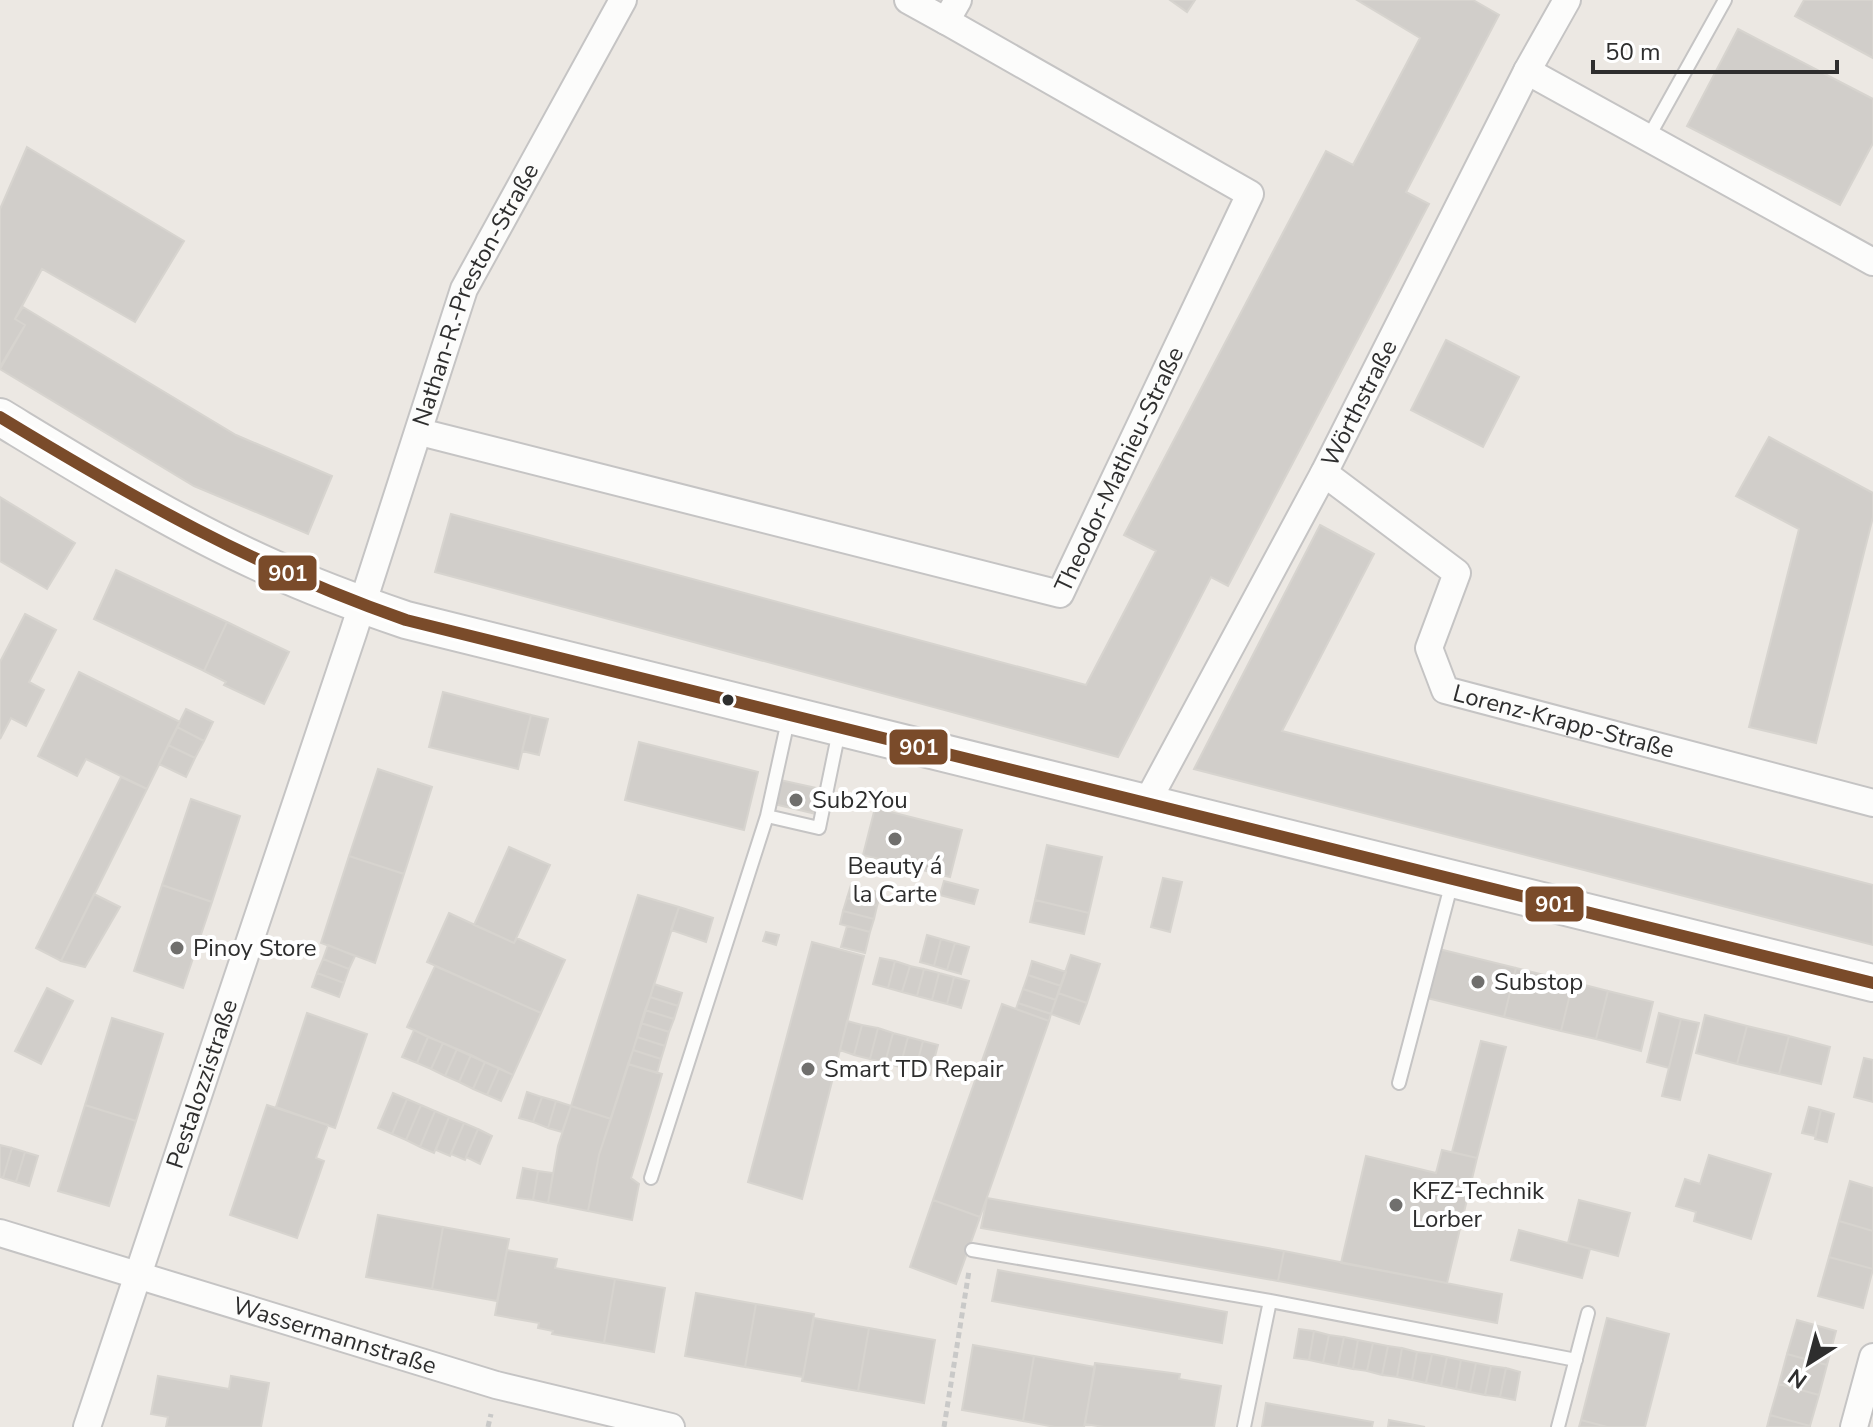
<svg xmlns="http://www.w3.org/2000/svg" width="1873" height="1427" viewBox="0 0 1873 1427" font-family="'Nunito Sans',sans-serif">
	<style>
		.building { fill: #d1ceca; stroke: #d7d4cf; stroke-width: 2 }
		.lines { fill: none; stroke-linecap: round; stroke-linejoin: round }
		.lane-casing { stroke: #c5c4c4; stroke-width: 16 }
		.street-casing { stroke: #c5c4c4; stroke-width: 30 }
		.secondary-casing { stroke: #c5c4c4; stroke-width: 40 }
		.path { stroke: #c9c9c8; stroke-width: 5; stroke-dasharray: 6 4; stroke-linecap: butt }
		.lane { stroke: #fcfcfb; stroke-width: 12 }
		.street { stroke: #fcfcfb; stroke-width: 26 }
		.secondary { stroke: #fcfcfb; stroke-width: 36 }
		.bus-1-casing { stroke: #fff; stroke-width: 18 }
		.bus-1 { stroke: #7a4b2a; stroke-width: 12 }
		.bus-dot { fill: #2e2e2e; stroke: #fff; stroke-width: 3 }
		.poi-dot { fill: #706f6d; stroke: #fff; stroke-width: 3 }
		.labels { text-anchor: middle; stroke-width: 8; stroke-linejoin: round; paint-order: stroke }
		.street-label { font-size: 24px; fill: #2e2e2e; stroke: #fff }
		.poi-label { font-size: 24px; fill: #2e2e2e; stroke: #fff; text-anchor: start }
		.line-badge { stroke: #fff; stroke-width: 3 }
		.badge-label { font-size: 22px; text-anchor: middle; font-weight: bold; fill: #fff }
	</style>
	<rect width="100%" height="100%" fill="#ece8e3"/>
	<path class="building" d="M1170,0H1195L1187,12Z
		M1357,0H1473L1499,15L1406,192L1429,204L1228,586L1211,577L1118,757L435,572L451,514L1086,685L1156,551L1124,535L1326,151L1353,165L1420,38Z
		M1804,0H1873V58L1795,16Z
		M1738,29L1873,99V143L1840,205L1687,126Z
		M27,147L184,241L135,322L42,269L15,319L25,325L0,367V209Z
		M23,307L236,435L332,476L308,534L194,486L0,369L25,325L15,319Z
		M1446,340L1519,377L1483,447L1411,410Z
		M1769,437L1873,493V517L1816,743L1749,727L1799,529L1736,496Z
		M0,497L75,543L47,589L0,561Z
		M1320,525L1374,554L1282,731L1873,885V945L1194,769Z
		M116,570L227,622L204,671L94,619Z
		M25,614L56,630L29,682L44,690L26,726L11,718L0,739V662Z
		M227,622L289,652L264,704L224,685L226,682L204,671Z
		M79,672L180,722L147,789L86,759L77,776L38,756Z
		M443,692L531,715L518,769L429,747Z
		M186,709L213,722L204,741L177,727Z
		M531,715L548,719L539,755L522,751Z
		M177,727L204,741L195,758L168,745Z
		M639,742L758,772L744,830L625,800Z
		M168,745L195,758L186,777L159,764Z
		M378,769L432,787L404,874L349,856Z
		M121,777L147,789L61,961L36,948Z
		M780,780L821,789L816,814L774,804Z
		M191,799L240,816L212,902L162,885Z
		M875,808L962,830L950,877L863,855Z
		M1047,845L1102,857L1089,913L1035,900Z
		M509,847L550,865L514,943L474,925Z
		M349,856L404,874L375,963L321,943Z
		M1163,878L1182,882L1170,932L1151,927Z
		M944,881L978,890L974,904L940,895Z
		M162,885L212,902L183,988L134,971Z
		M851,885L881,893L877,906L847,898Z
		M94,894L120,907L85,967L61,961Z
		M638,895L679,907L611,1119L571,1106Z
		M847,898L877,906L874,919L843,911Z
		M1035,900L1089,913L1084,934L1030,922Z
		M679,907L713,918L706,942L671,930Z
		M843,911L874,919L870,932L840,924Z
		M449,913L514,943L517,938L565,960L541,1013L427,962Z
		M847,926L870,932L865,953L841,947Z
		M766,932L779,935L776,945L763,941Z
		M927,935L941,939L934,966L920,962Z
		M941,939L955,943L947,970L934,966Z
		M812,942L864,956L802,1199L748,1182Z
		M955,943L969,947L961,974L947,970Z
		M328,945L355,956L349,969L323,959Z
		M1439,949L1516,968L1504,1017L1427,998Z
		M1071,955L1100,964L1087,1003L1058,993Z
		M880,958L895,961L888,988L873,984Z
		M323,959L349,969L344,983L317,973Z
		M895,961L910,966L902,992L888,988Z
		M1032,961L1066,972L1061,986L1028,975Z
		M435,966L541,1013L513,1075L407,1027Z
		M910,966L924,969L917,996L902,992Z
		M1516,968L1573,982L1561,1031L1504,1017Z
		M924,969L939,973L932,1000L917,996Z
		M317,973L344,983L339,997L312,987Z
		M939,973L954,977L947,1004L932,1000Z
		M1028,975L1061,986L1056,1000L1023,989Z
		M954,977L969,981L961,1008L947,1004Z
		M1573,982L1608,991L1596,1039L1561,1031Z
		M654,984L682,993L678,1006L650,997Z
		M47,988L73,1001L41,1064L15,1051Z
		M1023,989L1056,1000L1051,1014L1018,1003Z
		M1608,991L1653,1002L1641,1051L1596,1039Z
		M1058,993L1087,1003L1079,1024L1051,1014Z
		M650,997L678,1006L674,1019L645,1010Z
		M1018,1003L1051,1014L1049,1021L1016,1009Z
		M1002,1004L1049,1021L980,1217L933,1200Z
		M645,1010L674,1019L669,1032L641,1023Z
		M307,1013L367,1034L335,1128L276,1107Z
		M1659,1013L1681,1019L1669,1068L1647,1062Z
		M1705,1015L1747,1026L1737,1064L1696,1053Z
		M112,1018L163,1034L136,1121L85,1105Z
		M1681,1019L1699,1023L1680,1100L1662,1096Z
		M847,1021L862,1025L854,1055L840,1050Z
		M641,1023L669,1032L665,1046L637,1037Z
		M862,1025L878,1028L870,1059L854,1055Z
		M1747,1026L1789,1036L1779,1074L1737,1064Z
		M878,1028L893,1033L885,1063L870,1059Z
		M414,1030L428,1037L417,1063L402,1057Z
		M893,1033L908,1037L900,1067L885,1063Z
		M1789,1036L1830,1047L1821,1084L1779,1074Z
		M428,1037L443,1043L431,1069L417,1063Z
		M637,1037L665,1046L661,1059L633,1050Z
		M908,1037L923,1041L915,1071L900,1067Z
		M923,1041L938,1045L930,1075L915,1071Z
		M1481,1041L1506,1047L1477,1158L1452,1152Z
		M443,1043L457,1049L445,1076L431,1069Z
		M457,1049L471,1055L459,1082L445,1076Z
		M633,1050L661,1059L657,1073L628,1064Z
		M471,1055L485,1062L473,1089L459,1082Z
		M1864,1058L1873,1060V1102L1854,1097Z
		M485,1062L499,1068L487,1095L473,1089Z
		M628,1064L662,1074L631,1178L639,1184L632,1220L588,1211L599,1155Z
		M499,1068L513,1075L501,1101L487,1095Z
		M527,1092L542,1097L533,1122L519,1118Z
		M393,1093L407,1099L392,1134L378,1128Z
		M542,1097L556,1101L548,1128L533,1122Z
		M407,1099L421,1105L406,1140L392,1134Z
		M556,1101L571,1106L562,1132L548,1128Z
		M85,1105L136,1121L109,1206L58,1191Z
		M267,1105L328,1125L316,1158L324,1161L297,1238L230,1215Z
		M421,1105L435,1111L420,1147L406,1140Z
		M571,1106L611,1119L599,1155L588,1211L548,1203L558,1146Z
		M1809,1107L1821,1110L1815,1136L1802,1133Z
		M1821,1110L1834,1114L1827,1142L1815,1139Z
		M435,1111L449,1117L434,1153L420,1147Z
		M449,1117L464,1123L450,1156L436,1150Z
		M464,1123L478,1129L465,1160L451,1154Z
		M478,1129L492,1136L480,1164L466,1157Z
		M0,1145L12,1148L3,1178L0,1177Z
		M12,1148L25,1152L16,1182L3,1178Z
		M1442,1150L1477,1158L1447,1283L1341,1263L1366,1156L1436,1173Z
		M25,1152L38,1156L29,1186L16,1182Z
		M1709,1155L1771,1174L1751,1239L1694,1221L1696,1212L1676,1206L1685,1179L1700,1184Z
		M523,1168L538,1171L533,1200L517,1198Z
		M538,1171L553,1173L548,1203L533,1200Z
		M1850,1181L1873,1188V1231L1839,1221Z
		M987,1198L1284,1251L1278,1281L981,1228Z
		M933,1200L980,1217L956,1284L910,1267Z
		M1579,1200L1630,1213L1618,1256L1568,1243Z
		M378,1215L443,1227L432,1289L366,1277Z
		M1839,1221L1873,1231V1269L1829,1257Z
		M443,1227L509,1239L497,1301L432,1289Z
		M1519,1230L1590,1249L1582,1278L1511,1260Z
		M507,1250L557,1259L555,1268L615,1279L604,1343L552,1334L553,1331L538,1328L539,1323L495,1315Z
		M1284,1251L1502,1294L1497,1323L1278,1281Z
		M1829,1257L1873,1269L1863,1308L1818,1296Z
		M998,1270L1227,1312L1222,1343L992,1301Z
		M615,1279L665,1288L654,1352L604,1343Z
		M696,1293L756,1304L745,1367L685,1356Z
		M756,1304L814,1314L803,1377L745,1367Z
		M814,1318L869,1328L858,1391L802,1381Z
		M1607,1318L1669,1334L1645,1427H1607L1581,1420Z
		M1797,1320L1836,1331L1827,1365L1787,1354Z
		M869,1328L935,1340L924,1403L858,1391Z
		M1299,1329L1314,1331L1309,1360L1294,1358Z
		M1314,1331L1329,1335L1323,1363L1309,1360Z
		M1329,1335L1344,1337L1338,1366L1323,1363Z
		M1344,1337L1358,1340L1353,1369L1338,1366Z
		M1358,1340L1373,1343L1367,1371L1353,1369Z
		M1373,1343L1388,1346L1382,1375L1367,1371Z
		M973,1345L1034,1356L1023,1421L962,1410Z
		M1388,1346L1402,1348L1397,1377L1382,1375Z
		M1402,1348L1417,1352L1412,1380L1397,1377Z
		M1417,1352L1432,1354L1426,1383L1412,1380Z
		M1432,1354L1447,1357L1441,1386L1426,1383Z
		M1787,1354L1827,1365L1819,1395L1779,1384Z
		M1034,1356L1095,1367L1084,1427H1055L1023,1421Z
		M1447,1357L1461,1360L1456,1389L1441,1386Z
		M1461,1360L1476,1363L1470,1392L1456,1389Z
		M1095,1363L1180,1374L1179,1379L1221,1386L1214,1427H1104L1085,1424Z
		M1476,1363L1491,1366L1485,1395L1470,1392Z
		M1491,1366L1506,1368L1500,1397L1485,1395Z
		M1506,1368L1520,1372L1515,1400L1500,1397Z
		M158,1376L229,1389L231,1376L269,1383L261,1427H166L168,1417L151,1414Z
		M1779,1384L1819,1395L1810,1426L1770,1415Z
		M1266,1403L1373,1422L1372,1427H1262Z
		M1770,1415L1810,1426V1427H1767Z
		M1389,1420L1425,1427H1388Z
		M1581,1420L1607,1427H1579Z"/>
	<g class="lines">
		<defs>
			<path id="lane" d="M1648,138L1725,0
				M789,716L767,816L819,828L839,731
				M1399,1083L1452,882
				M651,1178L767,816
				M972,1250L1270,1301L1576,1360
				M1244,1427L1270,1301
				M1558,1427L1588,1313"/>
			<g id="street">
				<path d="M908,0L946,21L958,0"/>
				<path d="M1527,71L1873,262"/>
				<path id="s1" d="M420,432L1060,594L1250,194L946,21"/>
				<path id="s2" d="M1324,473L1457,573L1429,648L1445,690L1873,803"/>
				<path id="s3" d="M1146,804L1324,473L1527,71L1567,0"/>
				<path id="s4" d="M0,1233L496,1385L671,1427"/>
				<path id="s5" d="M87,1427L353,633L464,289L623,0"/>
				<path d="M1854,1427L1873,1357"/>
			</g>
			<path id="secondary" d="M0,417C89,471 179,527 274,569C317,589 362,605 406,620L1873,983"/>
		</defs>
		<use href="#lane" class="lane-casing"/>
		<use href="#street" class="street-casing"/>
		<use href="#secondary" class="secondary-casing"/>
		<path class="path" d="M488,1427L491,1414
			M944,1427L969,1271"/>
		<use href="#lane" class="lane"/>
		<use href="#street" class="street"/>
		<use href="#secondary" class="secondary"/>
		<defs>
			<path id="bus-1" d="M0,417C133,498 258,569 406,620L1873,983"/>
		</defs>
		<use href="#bus-1" class="bus-1-casing"/>
		<use href="#bus-1" class="bus-1"/>
	</g>
	<circle class="bus-dot" cx="728" cy="700" r="7"/>
	<g class="poi-dot">
		<circle cx="796" cy="800" r="8"/>
		<circle cx="895" cy="839" r="8"/>
		<circle cx="177" cy="948" r="8"/>
		<circle cx="1478" cy="982" r="8"/>
		<circle cx="808" cy="1069" r="8"/>
		<circle cx="1396" cy="1205" r="8"/>
	</g>
	<g class="labels">
		<g class="street-label">
			<text dy="8" stroke="none"><textPath href="#s5" startOffset="1198">Nathan-R.-Preston-Straße</textPath></text>
			<text dy="8" stroke="none"><textPath href="#s3" startOffset="454">Wörthstraße</textPath></text>
			<text dy="8" stroke="none"><textPath href="#s1" startOffset="798">Theodor-Mathieu-Straße</textPath></text>
			<text dy="8" stroke="none"><textPath href="#s2" startOffset="414">Lorenz-Krapp-Straße</textPath></text>
			<text dy="8" stroke="none"><textPath href="#s5" startOffset="362">Pestalozzistraße</textPath></text>
			<text dy="8" stroke="none"><textPath href="#s4" startOffset="350">Wassermannstraße</textPath></text>
		</g>
		<g class="poi-label">
			<text x="812" y="808">Sub2You</text>
			<text x="895" y="874" text-anchor="middle">Beauty á<tspan x="895" dy="28">la Carte</tspan></text>
			<text x="193" y="956">Pinoy Store</text>
			<text x="1494" y="990">Substop</text>
			<text x="824" y="1077">Smart TD Repair</text>
			<text x="1412" y="1199">KFZ-Technik<tspan x="1412" dy="28">Lorber</tspan></text>
		</g>
	</g>
	<g class="line-badge">
		<rect x="257" y="554" width="61" height="38" rx="8" fill="#7a4b2a"/>
		<rect x="888" y="728" width="61" height="38" rx="8" fill="#7a4b2a"/>
		<rect x="1524" y="885" width="61" height="38" rx="8" fill="#7a4b2a"/>
	</g>
	<g class="badge-label">
		<text x="288" y="581">901</text>
		<text x="919" y="755">901</text>
		<text x="1555" y="912">901</text>
	</g>
	<g transform="translate(1809 1363) rotate(216)" stroke="#ffffff" stroke-width="6" paint-order="stroke">
	<path d="M0-6L14 30L0 20L-14 30Z" fill="#2e2e2e"/>
	<text y="-12" font-size="22" font-weight="bold" text-anchor="middle" fill="#2e2e2e">N</text>
	</g>
	<path d="M1593 60v12h244v-12" fill="none" stroke="#2e2e2e" stroke-width="4"/>
	<text x="1605" y="60" font-size="24" fill="#2e2e2e" stroke="#ffffff" stroke-width="6" paint-order="stroke">50 m</text>
</svg>
